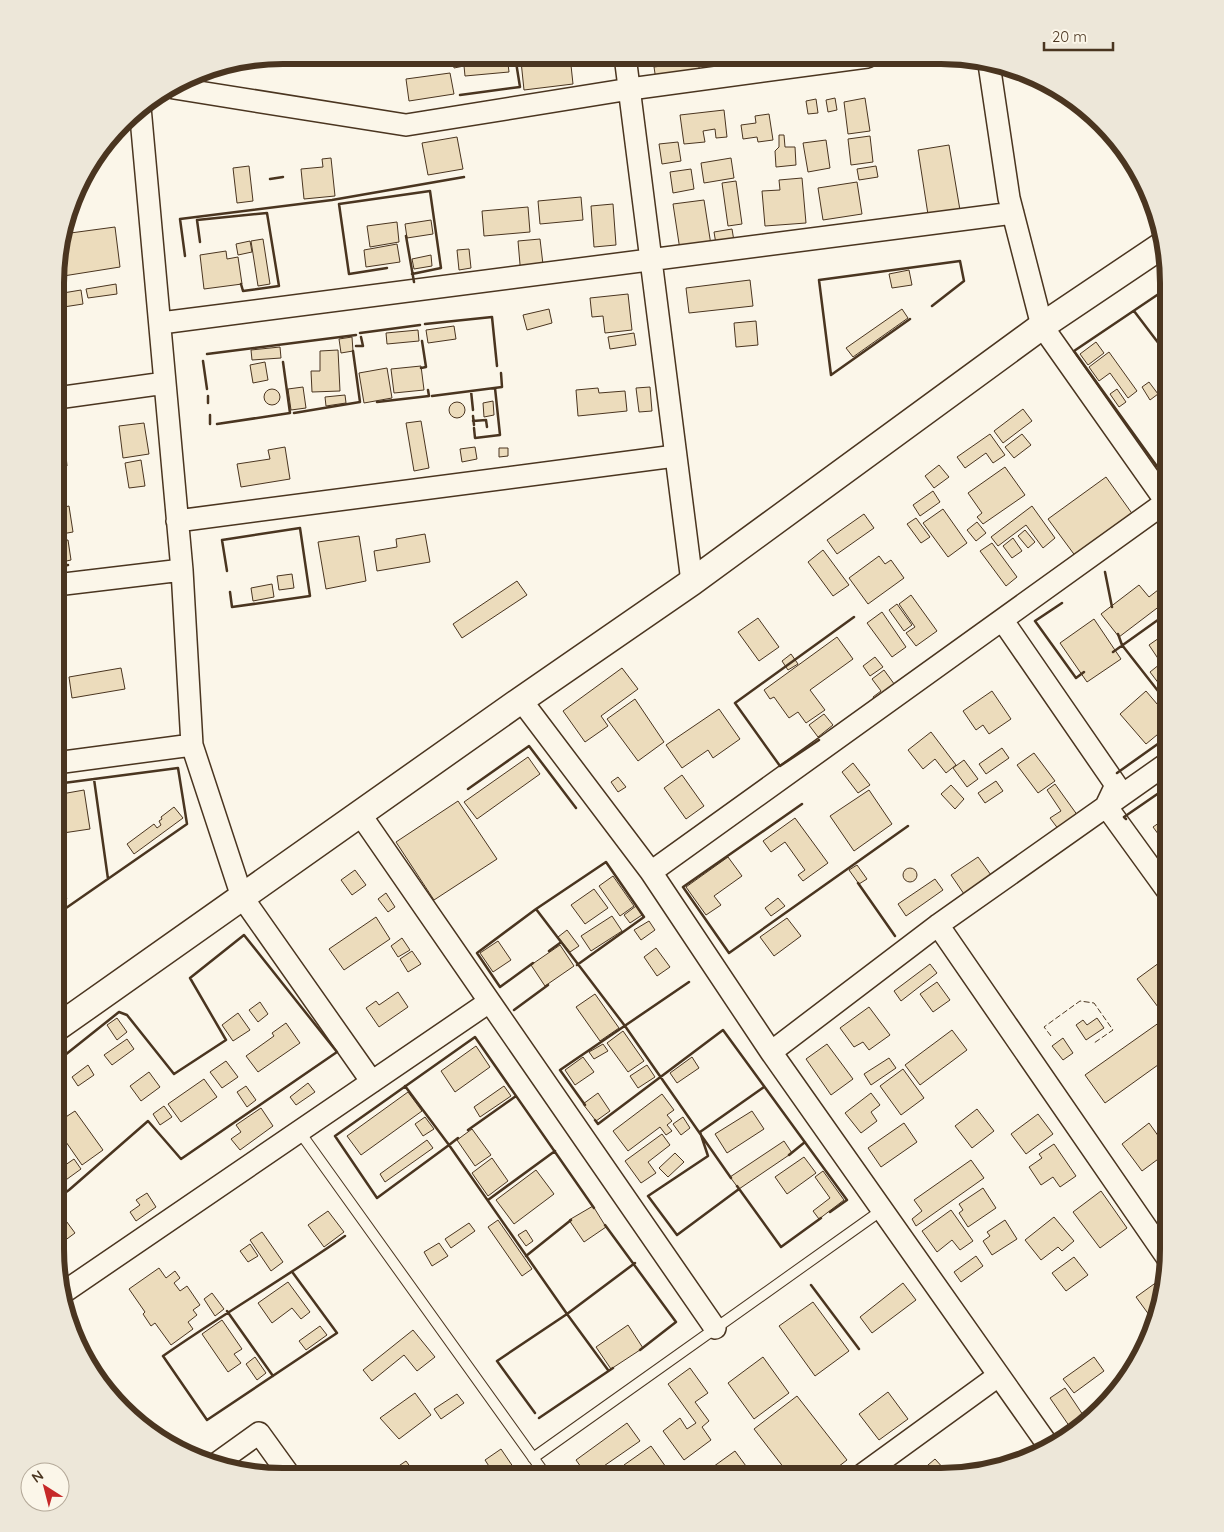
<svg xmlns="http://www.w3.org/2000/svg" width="1224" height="1532" viewBox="0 0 1224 1532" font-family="Quicksand,sans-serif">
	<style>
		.building { fill: #ecdcbc; stroke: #4a3520 }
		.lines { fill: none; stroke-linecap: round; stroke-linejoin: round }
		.service-casing { stroke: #4a3520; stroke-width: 12 }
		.minor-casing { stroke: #4a3520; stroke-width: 24 }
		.tertiary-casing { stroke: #4a3520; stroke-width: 29 }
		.service { stroke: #fbf6e9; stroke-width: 10 }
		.minor { stroke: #fbf6e9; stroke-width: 21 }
		.tertiary { stroke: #fbf6e9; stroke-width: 26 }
		.fence { stroke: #4a3520; stroke-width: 1; stroke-dasharray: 6 2.5; stroke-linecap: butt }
		.wall { stroke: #4a3520; stroke-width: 2.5 }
		.rim { fill: none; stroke: #4a3520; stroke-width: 6 }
	</style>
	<rect width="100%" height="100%" fill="#fbf6e9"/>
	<path class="building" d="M452,55L507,56L509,72L465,76L464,66L454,68Z
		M570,56L573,84L524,90L521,61Z
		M712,56H724L727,69L710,74L706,61L712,59Z
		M698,61L700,73L656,80L654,67Z
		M450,73L454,94L409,101L406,79Z
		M835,98L837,110L828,112L826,100Z
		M865,98L870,131L848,134L844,102Z
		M816,99L818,113L808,114L806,101Z
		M724,110L727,137L716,138L715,129L703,131L705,142L684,144L680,115Z
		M769,114L773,140L758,142L757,137L743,139L741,125L756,123L755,116Z
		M779,135H784L785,147H795L796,165L776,167L775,151L779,147Z
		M870,136L873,162L851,165L848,139Z
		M457,137L463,169L428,175L422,143Z
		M826,140L830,168L808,172L803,143Z
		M678,142L681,161L662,164L659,144Z
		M949,145L961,216L929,221L918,150Z
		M331,158L335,196L304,199L301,169L323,167L322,159Z
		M731,158L734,178L704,183L701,163Z
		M249,166L253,201L237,203L233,168Z
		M876,166L878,177L859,180L857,169Z
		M691,169L694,189L673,193L670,172Z
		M802,178L806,223L765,226L762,191L780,190L779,180Z
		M736,181L742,224L728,226L722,183Z
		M857,182L862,214L823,220L818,188Z
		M581,197L583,220L540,224L538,201Z
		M704,200L711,245L680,250L673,204Z
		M613,204L616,245L594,247L591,206Z
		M528,207L530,232L484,236L482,211Z
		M431,220L433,234L407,238L405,224Z
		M397,222L399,242L370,247L367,226Z
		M115,227L120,267L57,277V253L63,234Z
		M732,229L735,247L717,250L714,232Z
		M263,239L270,284L258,286L251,241Z
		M540,239L544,273L521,276L518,241Z
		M250,241L252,252L238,255L236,244Z
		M397,244L400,262L366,267L364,250Z
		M469,249L471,268L459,270L457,250Z
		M226,251L227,259L238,257L242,284L204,289L200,255Z
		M431,255L432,266L414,269L412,259Z
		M909,270L912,285L892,288L889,274Z
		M750,280L753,306L689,313L686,288Z
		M116,284L117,294L88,298L86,289Z
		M81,290L83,304L57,308V294Z
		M628,294L632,330L605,333L603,316L592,317L590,298Z
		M549,309L552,323L527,330L523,315Z
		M902,309L908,318L853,357L846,348Z
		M756,321L758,345L736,347L734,323Z
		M454,326L456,339L428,343L426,330Z
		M418,330L419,341L387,344L386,333Z
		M634,333L636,345L610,349L608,337Z
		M352,337L353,351L341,353L339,339Z
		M1096,342L1104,353L1088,365L1080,354Z
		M280,347L281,358L252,360L251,350Z
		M338,350L340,391L312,392L311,371H320V351Z
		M1109,352L1137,391L1128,398L1110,373L1099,381L1089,367Z
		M265,362L268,380L253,383L250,365Z
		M421,366L424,390L394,393L391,369Z
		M387,368L392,398L364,403L359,373Z
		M1149,382L1158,394L1150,400L1142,387Z
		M303,387L306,408L291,410L288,389Z
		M650,387L652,411L639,412L636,388Z
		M598,388L599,393L625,391L627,411L578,416L576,390Z
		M264 397a8 8 0 1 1 16 0a8 8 0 1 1-16 0Z
		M1117,389L1126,402L1119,407L1110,394Z
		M345,395L346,403L326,406L325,397Z
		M493,401L494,415L484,417L483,403Z
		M449 410a8 8 0 1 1 16 0a8 8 0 1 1-16 0Z
		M1023,409L1032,421L1003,443L994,431Z
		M421,421L429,468L414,471L406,423Z
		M144,423L149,454L123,458L119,426Z
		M990,434L1005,455L993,463L986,453L965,468L957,457Z
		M1022,434L1031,445L1014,458L1005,447Z
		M64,435L67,466L57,467V436Z
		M285,447L290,479L241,487L237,464L270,459L268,450Z
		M475,447L477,459L462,462L460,449Z
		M499,448H508V456L499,457Z
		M141,460L145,486L129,488L125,463Z
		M939,465L949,477L934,488L925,476Z
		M1005,467L1025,495L983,524L977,517L982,513L968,493Z
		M1106,477L1136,519L1079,561L1048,519Z
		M933,491L940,502L920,516L913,505Z
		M69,506L73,532L56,535V509Z
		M1032,506L1055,538L1043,548L1026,525L998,546L991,537Z
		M943,509L967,543L948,557L923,523Z
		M864,514L874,528L837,554L827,540Z
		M916,518L930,537L921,543L907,524Z
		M977,522L986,533L976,541L967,530Z
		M1025,530L1035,542L1028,548L1018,536Z
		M425,534L430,562L377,571L374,551L397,547L396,539Z
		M359,536L366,581L326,589L318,542Z
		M1013,538L1022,551L1012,558L1003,546Z
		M68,540L71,560L62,562L58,541Z
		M992,543L1017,577L1006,586L980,551Z
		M823,550L849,585L833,596L808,562Z
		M879,556L885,564L891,560L904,578L868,604L849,578Z
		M1169,566V599L1119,637L1101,614L1139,585L1149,597L1167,583L1160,573Z
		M292,574L294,588L279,590L277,576Z
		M517,581L527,595L462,638L453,624Z
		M272,584L274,597L253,601L251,588Z
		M911,595L937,631L916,646L906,633L915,627L899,604Z
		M897,604L912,625L904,631L889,610Z
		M882,612L906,647L892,657L867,623Z
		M758,618L779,647L759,661L738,632Z
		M1094,619L1121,659L1087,682L1060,643Z
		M1169,631V653L1159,660L1149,645Z
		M837,637L853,659L810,690L825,710L806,723L798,712L789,718L774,697L770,699L764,690Z
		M791,654L798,664L788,670L782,661Z
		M875,657L883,667L870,676L863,666Z
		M1165,660L1169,665V697L1150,672Z
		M121,668L125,689L72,698L69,677Z
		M622,668L638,689L601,716L608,726L585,742L563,711Z
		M884,670L900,692L879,707L873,697L881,691L872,679Z
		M992,691L1011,719L989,734L983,725L976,730L963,711Z
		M1146,691L1169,718V725L1146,744L1120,714Z
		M635,699L664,742L638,761L607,719Z
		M719,709L740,739L713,758L708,750L682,768L666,745Z
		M824,714L833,725L818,737L809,725Z
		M931,732L956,765L946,773L935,759L923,769L908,750Z
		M1002,748L1009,758L986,774L979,764Z
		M1034,753L1055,781L1038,793L1017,765Z
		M528,757L540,774L477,819L464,802Z
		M964,760L978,779L967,787L953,768Z
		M853,763L870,785L858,793L842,772Z
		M682,775L704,806L686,819L664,788Z
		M618,777L626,787L618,792L611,782Z
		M996,781L1003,791L985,803L978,793Z
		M1055,784L1078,816L1059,830L1050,818L1061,811L1047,790Z
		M951,785L964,799L955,809L941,794Z
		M84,790L90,829L63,833V836L56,837V795Z
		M869,790L892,824L854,851L830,816Z
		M458,801L497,859L434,900L396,842Z
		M174,807L183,818L134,854L127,844L154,824L157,828L161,825L159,821L162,819L161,817Z
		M1169,816V845L1167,846L1153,827Z
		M795,818L828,863L803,881L798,875L805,870L785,842L771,852L763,841Z
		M728,857L742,876L714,896L721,905L706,915L686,887Z
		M978,857L991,875L964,894L951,875Z
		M857,865L867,879L859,884L849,870Z
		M903 875a7 7 0 1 1 14 0a7 7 0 1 1-14 0Z
		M355,870L366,885L352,895L341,880Z
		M613,876L634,906L620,916L599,886Z
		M935,879L943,890L906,916L898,904Z
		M594,889L608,908L585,924L571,905Z
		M61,890L67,899L56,907V894Z
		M386,893L395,907L388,912L378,899Z
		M778,898L785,906L771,916L765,908Z
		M636,906L642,915L630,923L624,915Z
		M612,916L622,931L591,951L581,936Z
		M376,917L390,939L344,970L329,949Z
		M787,918L801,936L774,956L760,937Z
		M649,921L655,930L641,940L634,930Z
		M567,930L579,946L570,952L558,937Z
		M402,938L410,950L398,957L391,946Z
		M498,941L511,960L493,972L480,953Z
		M560,945L574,966L545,986L531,965Z
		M656,948L670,967L657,976L644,957Z
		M412,951L421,964L408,972L400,959Z
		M1163,960L1169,969V1005L1161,1011L1137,979Z
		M930,964L937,973L901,1001L894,991Z
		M937,982L950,1000L933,1012L920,994Z
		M398,992L408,1007L379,1027L366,1008L376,1001L379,1005Z
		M595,994L619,1028L600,1041L576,1007Z
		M260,1002L268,1014L258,1022L249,1010Z
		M869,1007L890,1035L869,1050L863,1042L854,1047L840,1028Z
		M238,1013L250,1030L233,1041L222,1025Z
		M117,1018L127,1032L117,1040L107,1025Z
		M1097,1018L1104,1028L1086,1040L1076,1025L1083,1020L1087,1025Z
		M1160,1022L1169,1033V1057L1105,1103L1085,1075Z
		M286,1023L300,1043L258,1072L246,1056L274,1036L272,1033Z
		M952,1030L967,1050L920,1085L905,1065Z
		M623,1031L644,1061L628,1072L607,1043Z
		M1063,1038L1073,1053L1063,1060L1052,1046Z
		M127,1039L134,1049L112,1065L104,1055Z
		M603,1044L608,1051L594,1059L589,1052Z
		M827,1044L853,1079L831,1095L806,1059Z
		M476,1046L490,1067L455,1092L441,1071Z
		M583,1057L594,1072L575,1085L565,1070Z
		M692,1057L699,1068L677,1083L670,1073Z
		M889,1058L896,1068L871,1085L864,1074Z
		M226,1061L238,1077L222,1088L210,1072Z
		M88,1065L94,1075L78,1086L72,1077Z
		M647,1065L655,1077L638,1088L630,1076Z
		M903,1069L924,1098L901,1115L880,1086Z
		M149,1072L160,1087L141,1101L130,1086Z
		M204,1079L217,1097L181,1122L168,1104Z
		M308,1083L315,1092L296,1105L290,1097Z
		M246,1086L256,1100L247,1107L237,1092Z
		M504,1086L511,1096L480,1117L474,1107Z
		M408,1092L422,1111L361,1155L347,1136Z
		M598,1093L610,1111L596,1121L583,1104Z
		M871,1093L880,1105L871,1112L877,1121L861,1133L845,1113Z
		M662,1094L674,1110L667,1115L672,1121L667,1125L672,1131L666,1135L660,1127L628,1151L613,1131Z
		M164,1106L172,1117L160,1125L153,1114Z
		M261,1108L273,1126L240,1150L231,1139L241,1132L236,1125Z
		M977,1109L994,1131L972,1148L955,1126Z
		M75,1111L103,1150L82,1165L66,1142L60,1146L55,1140V1124Z
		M752,1111L764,1129L727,1153L715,1134Z
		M1038,1114L1053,1134L1026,1154L1011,1134Z
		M425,1117L434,1129L423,1136L415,1124Z
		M683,1117L690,1128L681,1135L673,1124Z
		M904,1123L917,1142L881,1167L868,1148Z
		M1149,1123L1169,1151L1142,1171L1122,1144Z
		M472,1129L491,1155L475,1166L457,1140Z
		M662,1134L670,1145L648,1162L656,1173L641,1183L625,1161Z
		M427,1140L433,1148L385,1182L380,1174Z
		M784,1141L792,1153L739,1189L730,1177Z
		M1054,1144L1076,1176L1060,1187L1053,1177L1041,1185L1029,1167L1042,1158L1039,1154Z
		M675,1153L684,1162L668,1177L659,1168Z
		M804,1157L816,1173L787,1194L775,1177Z
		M492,1158L508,1181L488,1196L472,1173Z
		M74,1159L81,1169L63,1182L55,1172Z
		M971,1160L984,1178L916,1226L912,1219L922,1211L914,1200Z
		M536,1170L554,1194L514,1224L496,1200Z
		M823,1171L844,1200L819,1219L813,1211L830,1198L815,1177Z
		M1169,1180V1199L1159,1187Z
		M983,1188L996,1208L968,1227L959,1213L963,1210L959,1204Z
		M1101,1191L1127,1228L1100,1248L1073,1212Z
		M147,1193L156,1207L136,1221L130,1212L140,1205L136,1200Z
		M593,1206L606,1227L584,1242L569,1220Z
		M951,1210L973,1241L960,1250L952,1240L937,1252L922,1231Z
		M328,1211L344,1232L324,1247L308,1225Z
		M61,1214L75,1233L56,1247L55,1219Z
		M1054,1217L1074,1241L1062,1251L1058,1247L1041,1260L1025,1240Z
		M498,1220L532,1269L522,1276L488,1227Z
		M1005,1220L1017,1239L992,1255L983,1241L990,1236L987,1232Z
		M469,1223L475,1231L451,1248L445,1239Z
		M526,1230L533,1241L526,1246L518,1235Z
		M262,1232L283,1262L271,1271L250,1240Z
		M439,1243L448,1256L432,1266L424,1252Z
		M250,1244L258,1256L248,1262L240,1251Z
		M976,1256L983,1266L961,1282L954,1272Z
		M1074,1257L1088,1275L1066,1291L1052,1273Z
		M159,1268L166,1278L175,1271L180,1278L174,1283L180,1291L187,1286L200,1305L193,1310L197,1315L188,1322L193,1329L171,1345L155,1323L151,1326L143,1314L145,1312L129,1289Z
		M1161,1279L1165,1284L1155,1323L1136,1297Z
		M288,1282L310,1312L301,1319L292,1308L272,1323L258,1303Z
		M903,1283L916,1300L872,1333L860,1317Z
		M212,1293L224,1309L215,1316L204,1299Z
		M813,1302L849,1351L815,1376L779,1326Z
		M222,1320L242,1349L234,1354L241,1363L228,1372L202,1334Z
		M628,1325L643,1348L611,1369L596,1347Z
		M320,1326L327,1335L306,1350L299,1341Z
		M413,1330L435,1357L417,1371L404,1355L372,1381L363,1370Z
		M255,1357L266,1373L257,1380L246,1364Z
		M763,1357L789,1393L754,1419L728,1383Z
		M1094,1357L1104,1371L1074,1393L1063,1379Z
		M690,1368L708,1393L695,1402L709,1421L702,1427L711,1440L684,1460L663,1431L680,1418L687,1429L696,1423L668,1384Z
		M1065,1388L1085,1418L1072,1430L1050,1398Z
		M888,1392L908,1419L879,1440L859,1414Z
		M415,1393L431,1415L399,1439L380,1418Z
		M457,1394L464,1403L441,1419L434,1409Z
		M797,1396L847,1460L825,1477H791L754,1429Z
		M627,1423L640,1441L588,1477L576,1460Z
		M651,1446L673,1477H632L624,1465Z
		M501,1449L520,1477H496L485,1460Z
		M735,1451L754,1477H699Z
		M935,1459L945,1470L938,1477H914Z
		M406,1461L417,1476H384Z"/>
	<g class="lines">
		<defs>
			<path id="service" d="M299,1131L547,1477
				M533,1458L882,1210"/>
			<path id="minor" d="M625,56L692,582
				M989,64L1009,198L1042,326L1169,506
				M174,88L406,125L630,89L867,57
				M140,107L182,570L192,745L242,897L372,1082
				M161,323L1013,213
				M57,398L165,383
				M177,521L675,456
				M56,585L182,570
				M1003,621L1116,785L1106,806L1169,893
				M521,700L651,872L771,1052L1050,1448
				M56,763L192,745
				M360,814L715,1328
				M651,872L1166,502
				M938,925L1168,1259
				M771,1052L938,925L1169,762
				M61,1294L489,1002
				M213,1466L259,1433L290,1476
				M859,1477L998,1376"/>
			<path id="tertiary" d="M55,1029L521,700L692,582L1042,326L1164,244"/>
		</defs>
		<use href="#service" class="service-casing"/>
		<use href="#minor" class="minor-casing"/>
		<use href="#tertiary" class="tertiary-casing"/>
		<use href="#service" class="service"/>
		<use href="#minor" class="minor"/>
		<use href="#tertiary" class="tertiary"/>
		<path class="fence" d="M1051,1036L1044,1027L1080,1001L1094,1003L1113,1030L1094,1043"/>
		<path class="wall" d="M460,95L520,87L515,56
			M270,179L283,177
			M406,236L414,282
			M200,242L197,220L267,213L279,286L243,291L241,284
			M185,256L180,219L332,200L464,177
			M387,268L349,274L339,204L430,191L441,268L412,274
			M1134,311L1169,357
			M910,319L831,375L819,280L960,261L964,281L932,306
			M425,324L492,317L497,366
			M360,333L420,325
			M356,346H363L361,337
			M207,354L356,335
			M203,361L207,389
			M421,368L426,367L422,341
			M471,391L473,410
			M208,396V403
			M432,396L502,387L501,373
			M377,402L429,396L428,390
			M294,413L360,402L353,351
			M210,415V424
			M473,416L474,425
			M473,421L486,420L487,427
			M217,424L290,413L283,362
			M474,428L475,438L500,435L495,388
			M1156,466L1169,457
			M1169,483L1074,351L1169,287
			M56,567L68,565
			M227,571L222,540L300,528L310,596L232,607L230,592
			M1105,572L1112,607
			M1062,603L1035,621L1076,678L1084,672
			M1118,634L1122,645L1169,705
			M1113,652L1169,612
			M819,740L780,766L735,703L854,617
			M1117,773L1169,736
			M94,779L108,879
			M468,789L529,746L576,808
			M802,804L683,887L729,953L908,826
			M1126,819L1124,817L1169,786
			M858,883L895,936
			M536,909L625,1026L731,1178
			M56,915L187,824L178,768L56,784
			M549,951L560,943
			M533,963L500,987L477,953L536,909L606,862L644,917L577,965
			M514,1010L548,985
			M405,1086L449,1145L458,1138
			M585,1105L560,1070L689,982
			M595,1120L598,1124L723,1030L847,1200L830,1212
			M468,1130L516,1096
			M789,1155L805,1142
			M737,1186L781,1247L821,1218
			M739,1189L677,1235L648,1196L708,1156L700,1132L764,1087
			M55,1200L69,1190L148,1121L181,1159L337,1052L244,935L190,978L226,1040L174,1074L127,1015L119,1012L55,1063
			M488,1200L555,1151
			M605,1225L676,1322L640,1350
			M526,1256L571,1220
			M293,1273L337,1333L207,1420L163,1356C223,1314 285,1278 345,1236
			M811,1285L859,1349
			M227,1311L273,1376
			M608,1370L567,1314L635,1263
			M535,1413L497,1361L567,1314L449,1145L377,1198L335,1136L475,1037L594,1208
			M539,1418L613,1368"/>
	</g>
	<path d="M0 0H1224V1532H0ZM283 64H941A219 219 0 0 1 1160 283V1249A219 219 0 0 1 941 1468H283A219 219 0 0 1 64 1249V283A219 219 0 0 1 283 64Z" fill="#ede7d9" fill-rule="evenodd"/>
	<path class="rim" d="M283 64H941A219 219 0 0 1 1160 283V1249A219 219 0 0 1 941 1468H283A219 219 0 0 1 64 1249V283A219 219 0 0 1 283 64Z"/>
	<g transform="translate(45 1487) rotate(324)"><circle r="24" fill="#fbf6e9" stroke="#b4a999"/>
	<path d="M0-4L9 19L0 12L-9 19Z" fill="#c62828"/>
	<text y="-8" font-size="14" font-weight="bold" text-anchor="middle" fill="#4a3520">N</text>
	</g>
	<path d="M1044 42v8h69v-8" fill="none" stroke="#4a3520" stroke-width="2.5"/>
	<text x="1052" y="42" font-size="15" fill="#4a3520" stroke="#fbf6e9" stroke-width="4" paint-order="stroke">20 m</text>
</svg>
